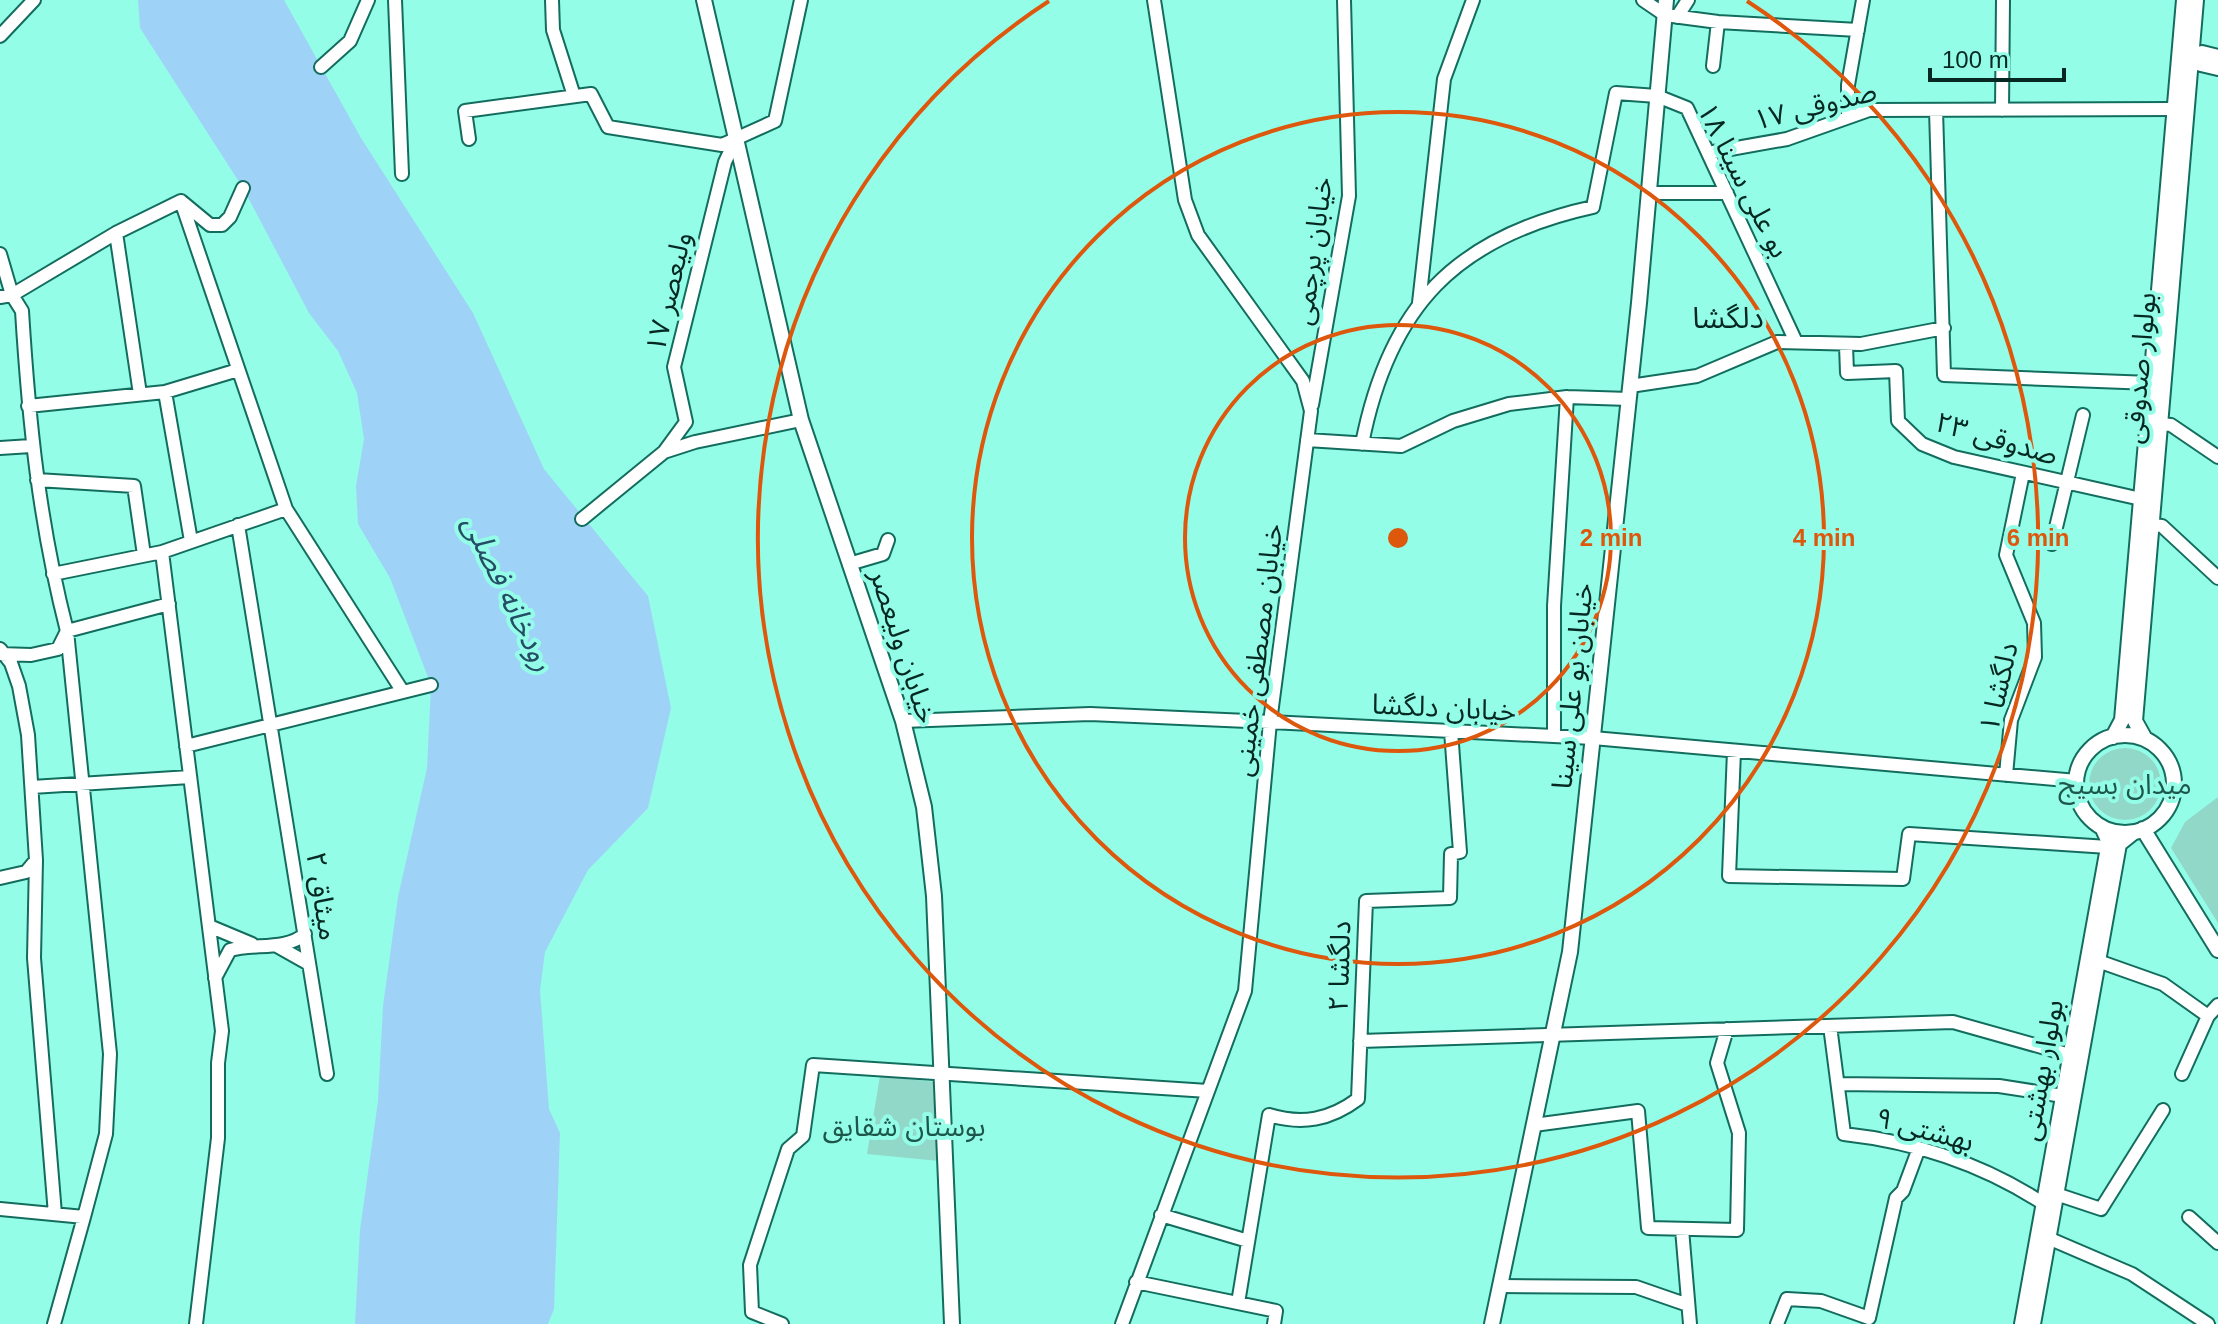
<svg xmlns="http://www.w3.org/2000/svg" width="2218" height="1324" viewBox="0 0 2218 1324" font-family="Arial,'Noto Sans Arabic',sans-serif">
	<style>
		.green { fill: #91d8c8 }
		.water { fill: #9ed3f7 }
		.lines { fill: none; stroke-linecap: round; stroke-linejoin: round }
		.minor-casing { stroke: #136d5e; stroke-width: 16 }
		.major-casing { stroke: #136d5e; stroke-width: 18 }
		.minor { stroke: #fff; stroke-width: 12 }
		.major { stroke: #fff; stroke-width: 14 }
		.ring { fill: none; stroke: #dd570d; stroke-width: 4 }
		.labels { text-anchor: middle; stroke-width: 8; stroke-linejoin: round; paint-order: stroke }
		.street-label { font-size: 28px; fill: #052822; stroke: #94fde7 }
		.park-label { font-size: 28px; fill: #1d564b; stroke: #94fde7 }
		.neighbourhood-label { font-size: 30px; fill: #052822; stroke: #94fde7 }
		.water-label { font-size: 30px; font-style: italic; fill: #254d66; stroke: #94fde7 }
		.centre { fill: #dd570d; stroke: #94fde7; stroke-width: 4 }
		.ring-label { font-size: 24px; text-anchor: middle; font-weight: bold; fill: #dd570d; stroke: #94fde7; stroke-width: 8; stroke-linejoin: round; paint-order: stroke }
	</style>
	<rect width="100%" height="100%" fill="#94fde7"/>
	<path class="green" d="M2089 784a36 36 0 1 1 72 0a36 36 0 1 1-72 0Z
		M2218,797V923L2171,848L2185,822Z
		M880,1076L935,1082L939,1161L867,1154Z"/>
	<path class="water" d="M138,0H284L361,138L473,313L544,469L648,596L671,708L648,808L588,870L545,952L540,990L549,1109L560,1133L554,1309L548,1324H355L360,1230L378,1101L383,1006L398,897L427,768L431,685L390,578L358,524L356,486L364,439L357,393L338,351L309,313L243,188L140,28Z"/>
	<g class="lines">
		<defs>
			<path id="minor" d="M395,0L402,174
				M552,0L553,30L574,96
				M1643,0L1665,15L1718,22L1858,30
				M1677,17L1688,0
				M0,36L34,0
				M1713,66L1718,22
				M321,67L350,41L368,0
				M1936,110L1944,375L2151,383
				M2002,110L2003,0
				M1848,116V85L1863,0
				M469,139L465,111L591,94L608,127L722,145L775,121L801,0
				M735,141L725,162L674,367L686,422L664,452L695,442L801,420
				M1708,153L1787,139L1869,110L2174,109
				M1649,193H1727
				M181,201L286,509L403,692
				M116,233L140,394
				M0,254L12,295L22,311C29,423 39,522 67,631L110,1054L106,1134L84,1217L0,1209
				M0,297L12,295L116,233L181,201L210,225H222L230,217L243,188
				M1419,303L1444,79L1473,0
				M1846,345L1847,373L1896,371L1898,421L1922,444L1954,457L2141,499
				M1630,386L1697,376L1777,342L1861,344L1944,328
				M165,392L191,541
				M1312,405L1349,196L1344,0
				M28,406L165,392L238,370
				M2160,424L2171,425L2218,457
				M1307,440L1401,446L1453,421L1509,404L1567,397L1629,399
				M1362,444C1389,306 1456,237 1593,207L1616,93L1657,96L1687,108L1796,342
				M0,448L31,446
				M37,480L134,486L144,555
				M582,519L664,452
				M238,525L327,1074
				M2152,525L2162,526L2218,578
				M2052,544L2083,415
				M162,552L222,1031L218,1063V1138L196,1324
				M849,564L883,554L888,540
				M53,574L162,552L286,509
				M0,649L11,663L19,686L28,735L36,860L34,958L55,1214
				M0,654L31,655L58,649L67,631L169,604
				M903,721L1090,714L1270,722L1593,738L2077,781
				M1554,736V606L1567,397
				M186,746L431,685
				M1734,751L1729,876L1903,879L1909,834L2108,847
				M2006,775L2011,720L2035,657L2034,623L2006,555L2023,473
				M32,787L190,777
				M0,878L26,872L36,860
				M209,926L252,944
				M277,946L309,964
				M2098,961L2163,984L2208,1016
				M215,978L230,950C255,943 285,951 305,934
				M1830,1026L1844,1134C1916,1142 1983,1164 2044,1204
				M1360,1041L1953,1022L2070,1055
				M2182,1074L2208,1016L2218,1005
				M1838,1084L1999,1086L2063,1096
				M1534,1125L1638,1111L1648,1228L1737,1230L1739,1133L1717,1063L1727,1029
				M2056,1194L2101,1209L2163,1110
				M1161,1215L1248,1241
				M2189,1217L2218,1243
				M1682,1229L1690,1324
				M2048,1238L2132,1274L2208,1324
				M1136,1282L1276,1311L1274,1324
				M1500,1286L1636,1287L1688,1305
				M1238,1303L1269,1115C1302,1125 1330,1120 1358,1099L1366,901L1450,898L1451,854L1460,852L1451,731
				M54,1324L84,1217
				M782,1324L752,1312L750,1265L788,1149L803,1136L813,1065L1208,1091
				M1122,1324L1245,991L1270,722L1311,411L1303,381L1198,235L1185,200L1154,0
				M1777,1324L1787,1299L1821,1301L1869,1318L1896,1198L1903,1191L1919,1148"/>
			<path id="major" d="M704,0L801,420L903,721L924,807L934,896L952,1324
				M2188,52L2201,64L2218,68
				M2191,58L2202,53L2218,57
				M2076 784a49 49 0 1 1 98 0a49 49 0 1 1-98 0Z
				M2113,737L2122,720L2184,0
				M2145,739L2135,721L2196,0
				M2143,829L2218,950
				M1492,1324L1570,952L1639,303L1666,0
				M2022,1324L2109,842L2102,827
				M2033,1324L2119,844L2134,832"/>
		</defs>
		<use href="#minor" class="minor-casing"/>
		<use href="#major" class="major-casing"/>
		<use href="#minor" class="minor"/>
		<use href="#major" class="major"/>
	</g>
	<g class="ring">
		<circle cx="1398" cy="538" r="213"/>
		<circle cx="1398" cy="538" r="426"/>
		<path d="M1747 1A640 640 0 1 1 1049 1"/>
	</g>
	<g class="labels">
		<g class="street-label">
			<text transform="translate(1815 105) rotate(-14)" y="10">صدوقی ۱۷</text>
			<text transform="translate(1744 180) rotate(63)" y="10">بو علی سینا ۱۸</text>
			<text transform="translate(1312 251) rotate(-82)" y="10">خیابان پرچمی</text>
			<text transform="translate(668 292) rotate(-77)" y="10">ولیعصر ۱۷</text>
			<text transform="translate(2139 368) rotate(-85)" y="10">بولوار صدوقی</text>
			<text transform="translate(1997 438) rotate(16)" y="10">صدوقی ۲۳</text>
			<text transform="translate(904 646) rotate(72)" y="10">خیابان ولیعصر</text>
			<text transform="translate(1257 650) rotate(-83)" y="10">خیابان مصطفی خمینی</text>
			<text transform="translate(1572 686) rotate(-84)" y="10">خیابان بو علی سینا</text>
			<text transform="translate(1998 687) rotate(-77)" y="10">دلگشا ۱</text>
			<text transform="translate(1444 707) rotate(3)" y="10">خیابان دلگشا</text>
			<text transform="translate(323 896) rotate(81)" y="10">میثاق ۲</text>
			<text transform="translate(1339 966) rotate(-88)" y="10">دلگشا ۲</text>
			<text transform="translate(2041 1070) rotate(-80)" y="10">بولوار بهشتی</text>
			<text transform="translate(1925 1129) rotate(15)" y="10">بهشتی ۹</text>
		</g>
		<g class="park-label">
			<text x="2125" y="794">میدان بسیج</text>
			<text x="904" y="1136">بوستان شقایق</text>
		</g>
		<g class="neighbourhood-label">
			<text x="1728" y="328">دلگشا</text>
		</g>
		<g class="water-label">
			<text transform="translate(508 593) rotate(64)" y="10">رودخانه فصلی</text>
		</g>
	</g>
	<circle cx="1398" cy="538" r="12" class="centre"/>
	<g class="ring-label">
		<text x="1611" y="546">2 min</text>
		<text x="1824" y="546">4 min</text>
		<text x="2038" y="546">6 min</text>
	</g>
	<path d="M1930 68v12h134v-12" fill="none" stroke="#052822" stroke-width="4"/>
	<text x="1942" y="68" font-size="24" fill="#052822" stroke="#94fde7" stroke-width="6" paint-order="stroke">100 m</text>
</svg>
